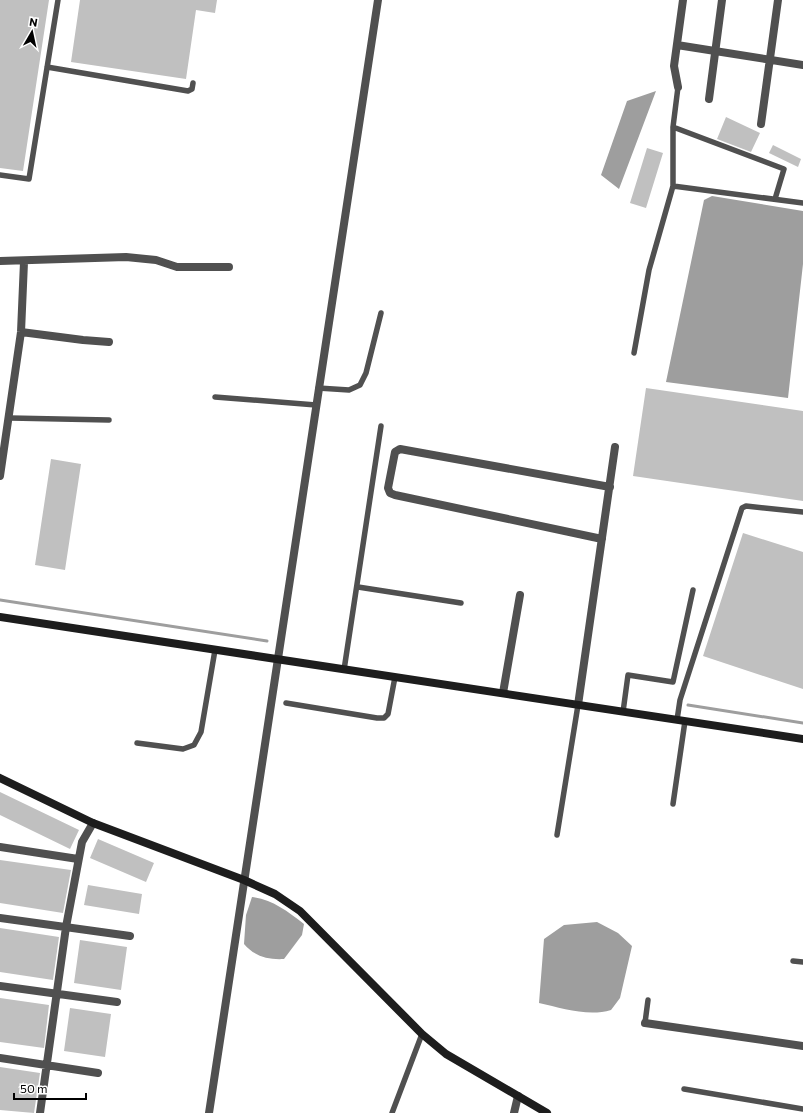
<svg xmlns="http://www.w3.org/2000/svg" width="803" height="1113" viewBox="0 0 803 1113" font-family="Commissioner,sans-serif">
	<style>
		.water { fill: #9e9e9e }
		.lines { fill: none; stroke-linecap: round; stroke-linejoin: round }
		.stream { stroke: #9e9e9e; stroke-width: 3 }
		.building { fill: #c0c0c0 }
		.lane { stroke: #505050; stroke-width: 5.5 }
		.street { stroke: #505050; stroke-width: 8 }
		.secondary { stroke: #1d1d1d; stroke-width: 8 }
	</style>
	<rect width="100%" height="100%" fill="#fff"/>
	<path class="water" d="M656,91L619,189L601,175L627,101Z
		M712,196L803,211V264L788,398L666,382L704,200Z
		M252,897C273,900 287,911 304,924L302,935L284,959C268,960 254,956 244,944L246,915Z
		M597,922L618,933L632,946L620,998L611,1010C588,1017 562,1008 539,1003L544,939L564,925Z"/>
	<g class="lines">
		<path class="stream" d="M0,600L267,641
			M688,705L803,723"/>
	</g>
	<path class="building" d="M0,0H49L23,171L0,168Z
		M80,0H217L215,13L196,10L186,79L71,62Z
		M726,117L760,133L751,152L717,139Z
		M773,145L801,159L798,167L769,153Z
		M647,148L663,153L646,208L630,203Z
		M646,388L803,411V501L633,476Z
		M51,459L81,464L65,570L35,565Z
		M743,533L803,552V689L703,656Z
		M0,792L79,830L70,849L0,815Z
		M98,839L154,863L146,882L90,858Z
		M0,860L71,870L63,913L0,903Z
		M88,885L142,894L139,914L84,905Z
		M0,928L59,937L53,980L0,972Z
		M80,940L127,947L121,990L74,983Z
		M0,998L49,1005L44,1048L0,1042Z
		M70,1008L111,1014L105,1057L64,1051Z
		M0,1067L40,1073L34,1113L0,1110Z"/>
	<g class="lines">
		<path class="lane" d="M47,67L188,91L192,89L193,83
			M673,127L784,169L775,199
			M0,175L29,179L58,0
			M673,186L803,203
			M634,353L649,270L673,186V127L678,87
			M318,388L349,390L360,385L366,373L381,313
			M215,397L316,405
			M10,418L109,420
			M358,587L461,603
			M344,670L381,426
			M286,703L377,718H384L388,714L395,677
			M623,712L628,675L673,682L693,590
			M677,720L680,700L742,508L746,506L803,512
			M137,743L183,749L194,745L201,732L215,650
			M673,804L685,721
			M557,835L578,705
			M793,961L803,962
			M645,1023L648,1000
			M684,1089L803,1109
			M392,1113L422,1034"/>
		<path class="street" d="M677,45L803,65
			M678,87L674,66L683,0
			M709,99L722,0
			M761,124L778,0
			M0,261L126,257L156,260L177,267H229
			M21,332L83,340L109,342
			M0,476L21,332L24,262
			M602,539L395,495L390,493L388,488L395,452L400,449L610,487
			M503,693L520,595
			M578,705L615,447
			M0,847L78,859
			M0,918L130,936
			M0,986L117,1002
			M645,1023L803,1046
			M0,1058L98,1073
			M40,1113L66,927L82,842L93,823
			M209,1113L378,0
			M514,1113L518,1096"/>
		<path class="secondary" d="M0,617L803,739
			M0,778L93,823L244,880L275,894L300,911L422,1034L446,1054L547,1113"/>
	</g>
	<g transform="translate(32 32) rotate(9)" stroke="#ffffff" stroke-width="3" paint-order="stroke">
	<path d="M0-3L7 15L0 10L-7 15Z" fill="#000000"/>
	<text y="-6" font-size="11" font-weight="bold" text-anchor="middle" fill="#000000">N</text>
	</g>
	<path d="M14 1093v6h72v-6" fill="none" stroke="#000000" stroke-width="2"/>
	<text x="20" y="1093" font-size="12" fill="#000000" stroke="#ffffff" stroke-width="3" paint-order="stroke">50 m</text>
</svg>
